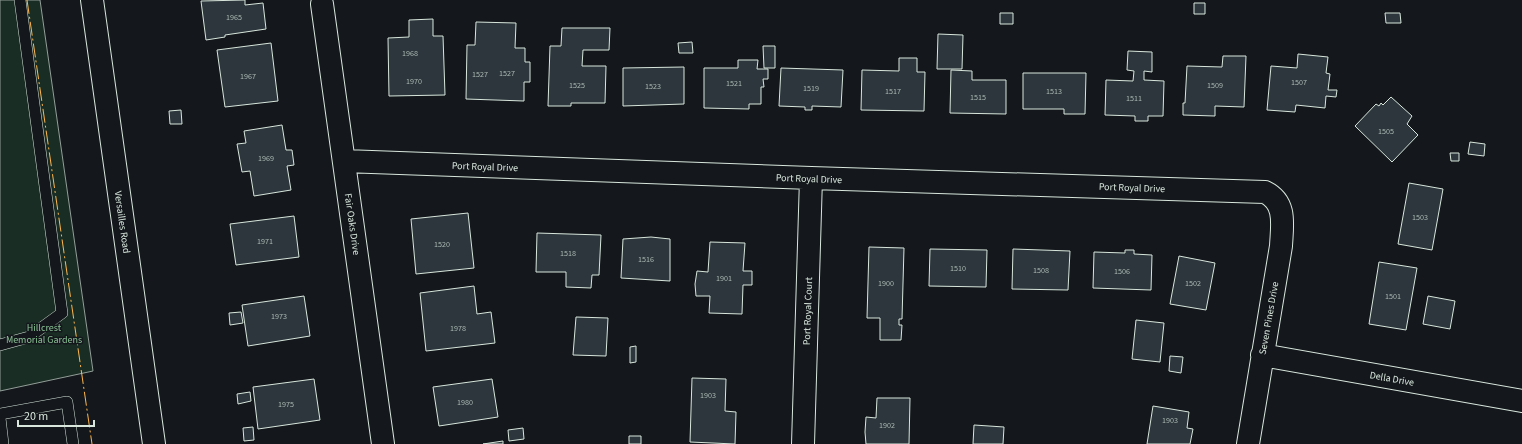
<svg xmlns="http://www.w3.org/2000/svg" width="1522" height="444" viewBox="0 0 1522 444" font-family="'Source Sans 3',sans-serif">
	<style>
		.green { fill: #1a2d24; stroke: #939e99 }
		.building { fill: #2c363c; stroke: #d8e6dc }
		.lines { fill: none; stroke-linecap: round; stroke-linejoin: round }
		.service-casing { stroke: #d8e6dc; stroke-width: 12 }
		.minor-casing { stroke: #d8e6dc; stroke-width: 24 }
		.primary-casing { stroke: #d8e6dc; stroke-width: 24 }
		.service { stroke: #14181c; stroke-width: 11 }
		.minor { stroke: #14181c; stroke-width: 22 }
		.primary { stroke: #14181c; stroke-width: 22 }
		.power { stroke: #ffb74d; stroke-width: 1; stroke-dasharray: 14 3 2 3; stroke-linecap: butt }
		.labels { text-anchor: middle; stroke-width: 3; stroke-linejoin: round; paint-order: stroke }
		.number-label { font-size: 8px; fill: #adbab4 }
		.street-label { font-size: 10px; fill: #d8e6dc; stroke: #14181c }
		.park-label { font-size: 10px; fill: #8ac095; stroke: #14181c }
	</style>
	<rect width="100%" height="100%" fill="#14181c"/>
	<path class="green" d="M0,0H40L93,371L0,391Z"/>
	<path class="building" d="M245,0V5L263,3L266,29L225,35V37L206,40L201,1Z
		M1194,3H1205V14H1194Z
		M1000,13H1013V24H1000Z
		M1385,13H1400L1401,23H1386Z
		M433,19V36H443L445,95L389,96L388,38L409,37V20Z
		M476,22L516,23L515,48H525V62H530V82H524V101L466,99L467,45H475Z
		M562,28H610L609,50H583L582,66H606L605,103H571V106H548L550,46H561Z
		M938,34L963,35L962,69H937Z
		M692,42L693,53H679L678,43Z
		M271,43L278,101L225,107L217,50Z
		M763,46H775V68H764Z
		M1128,51L1152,52V72L1144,71V80L1164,81L1163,116H1148V121H1135V116L1105,115L1106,80L1133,81L1134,71L1127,70Z
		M1298,54L1328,57L1326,73L1330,74L1328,90H1337L1336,97L1326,96L1325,108L1296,105L1295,112L1267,110L1271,66L1297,68Z
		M1223,56H1246L1244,107L1215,106V116L1183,115V103H1185L1187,66L1222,67Z
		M899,58H917V72H925L924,111L861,110L862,70L899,71Z
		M738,60H758L757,69H768V79H763L764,87H761V104H749V109L704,108V68H738Z
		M684,67V104L623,106V68Z
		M781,68L843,70L841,107L812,106V110H805V107L779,106Z
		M951,70L972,71V80H1006V114L950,113Z
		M1023,73H1086L1085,114H1064V109H1023Z
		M1391,97L1412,116L1407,124L1418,135L1392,162L1355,126L1376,104L1379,106L1381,103L1383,105Z
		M181,110L182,124H170L169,111Z
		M282,125L286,150H292L294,165L287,166L291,190L254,196L250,171L242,172L237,144L246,143L244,131Z
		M1470,142L1485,144L1484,156L1468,154Z
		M1450,153H1459V161H1451Z
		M1409,183L1443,189L1432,250L1398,244Z
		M468,213L474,268L416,274L411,219Z
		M294,216L299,257L236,265L230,224Z
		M537,233L601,235L599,275H592L591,288L566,287V272H536Z
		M651,237L670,239V281L621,278L623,239Z
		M710,242L745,243L743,271H752V285H743L742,314L709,313L710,296H696L695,284L697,271L708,272Z
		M869,247L904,248L902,319H899V325H902L901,340H880V318H867Z
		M930,249L987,250L986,287L929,286Z
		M1013,249L1070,251L1068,290L1012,289Z
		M1125,250H1134V254L1152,255L1151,290L1093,288L1094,252L1125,253Z
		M1179,256L1215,263L1206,310L1170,304Z
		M1379,262L1417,268L1406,330L1369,324Z
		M474,286L477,314L491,312L495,343L426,351L420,293Z
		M304,296L310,336L248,346L242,305Z
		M1428,296L1455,301L1450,329L1423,324Z
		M241,312L243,323L230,325L229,313Z
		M576,317L608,318L606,356L573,355Z
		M1136,320L1164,323L1160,362L1132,359Z
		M636,346V362L630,363V347Z
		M1170,356L1183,357L1181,373L1169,371Z
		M692,378L726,379L725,411L736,412L735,444L690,442Z
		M314,379L320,420L258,429L253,387Z
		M492,379L498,417L439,426L433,387Z
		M250,392L251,401L238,404L237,394Z
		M877,398H910L909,444H866L865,432L866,417L876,418Z
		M1153,406L1189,412L1187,428L1193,429L1190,444H1147Z
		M974,425L1004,427L1003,444H973Z
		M253,427L254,440L244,441L243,428Z
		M523,428L524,439L509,441L508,430Z
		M629,436H641V444H629Z
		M503,441V444H483Z"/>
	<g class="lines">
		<defs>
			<path id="service" d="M0,345L29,337L62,313L20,0
				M0,414L67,402L73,444
				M0,418L3,444"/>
			<path id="minor" d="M322,4L383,444
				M344,161L811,178L1265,192C1287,203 1282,225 1281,246L1248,444
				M1262,355L1522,401
				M803,444L811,178"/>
			<path id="primary" d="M92,0L154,444"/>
		</defs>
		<use href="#service" class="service-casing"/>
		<use href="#minor" class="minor-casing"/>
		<use href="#primary" class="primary-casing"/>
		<use href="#service" class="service"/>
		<use href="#minor" class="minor"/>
		<use href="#primary" class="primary"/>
		<path class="power" d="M27,0L92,444"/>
	</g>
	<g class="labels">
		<g class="number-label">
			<text x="234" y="20">1965</text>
			<text x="410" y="56">1968</text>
			<text x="507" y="76">1527</text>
			<text x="480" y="77">1527</text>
			<text x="248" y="79">1967</text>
			<text x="414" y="84">1970</text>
			<text x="1299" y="85">1507</text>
			<text x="734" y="86">1521</text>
			<text x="577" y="88">1525</text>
			<text x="1215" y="88">1509</text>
			<text x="653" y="89">1523</text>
			<text x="811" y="91">1519</text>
			<text x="893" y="94">1517</text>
			<text x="1054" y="94">1513</text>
			<text x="978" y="100">1515</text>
			<text x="1134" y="101">1511</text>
			<text x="1386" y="134">1505</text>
			<text x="266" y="161">1969</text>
			<text x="1420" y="220">1503</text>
			<text x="265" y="244">1971</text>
			<text x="442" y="247">1520</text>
			<text x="568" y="256">1518</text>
			<text x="646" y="262">1516</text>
			<text x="958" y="271">1510</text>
			<text x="1041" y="273">1508</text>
			<text x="1122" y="274">1506</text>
			<text x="724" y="281">1901</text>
			<text x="886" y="286">1900</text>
			<text x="1193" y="286">1502</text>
			<text x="1393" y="299">1501</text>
			<text x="279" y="319">1973</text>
			<text x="458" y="331">1978</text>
			<text x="708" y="398">1903</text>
			<text x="465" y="405">1980</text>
			<text x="286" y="407">1975</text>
			<text x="1170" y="423">1903</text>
			<text x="887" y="428">1902</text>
		</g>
		<g class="street-label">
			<text transform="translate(485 166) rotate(2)" y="4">Port Royal Drive</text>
			<text transform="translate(809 178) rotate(2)" y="4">Port Royal Drive</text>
			<text transform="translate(1132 187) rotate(2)" y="4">Port Royal Drive</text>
			<text transform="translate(123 222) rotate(82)" y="4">Versailles Road</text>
			<text transform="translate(353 224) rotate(82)" y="4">Fair Oaks Drive</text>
			<text transform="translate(807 311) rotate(-88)" y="4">Port Royal Court</text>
			<text transform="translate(1268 318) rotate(-80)" y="4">Seven Pines Drive</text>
			<text transform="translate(1392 378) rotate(10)" y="4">Della Drive</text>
		</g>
		<g class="park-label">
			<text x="44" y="331">Hillcrest<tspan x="44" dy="12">Memorial Gardens</tspan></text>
		</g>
	</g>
	<path d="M18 420v6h76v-6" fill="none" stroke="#d8e6dc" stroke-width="2"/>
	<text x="24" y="420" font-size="12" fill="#d8e6dc" stroke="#14181c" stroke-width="3" paint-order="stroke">20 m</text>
</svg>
